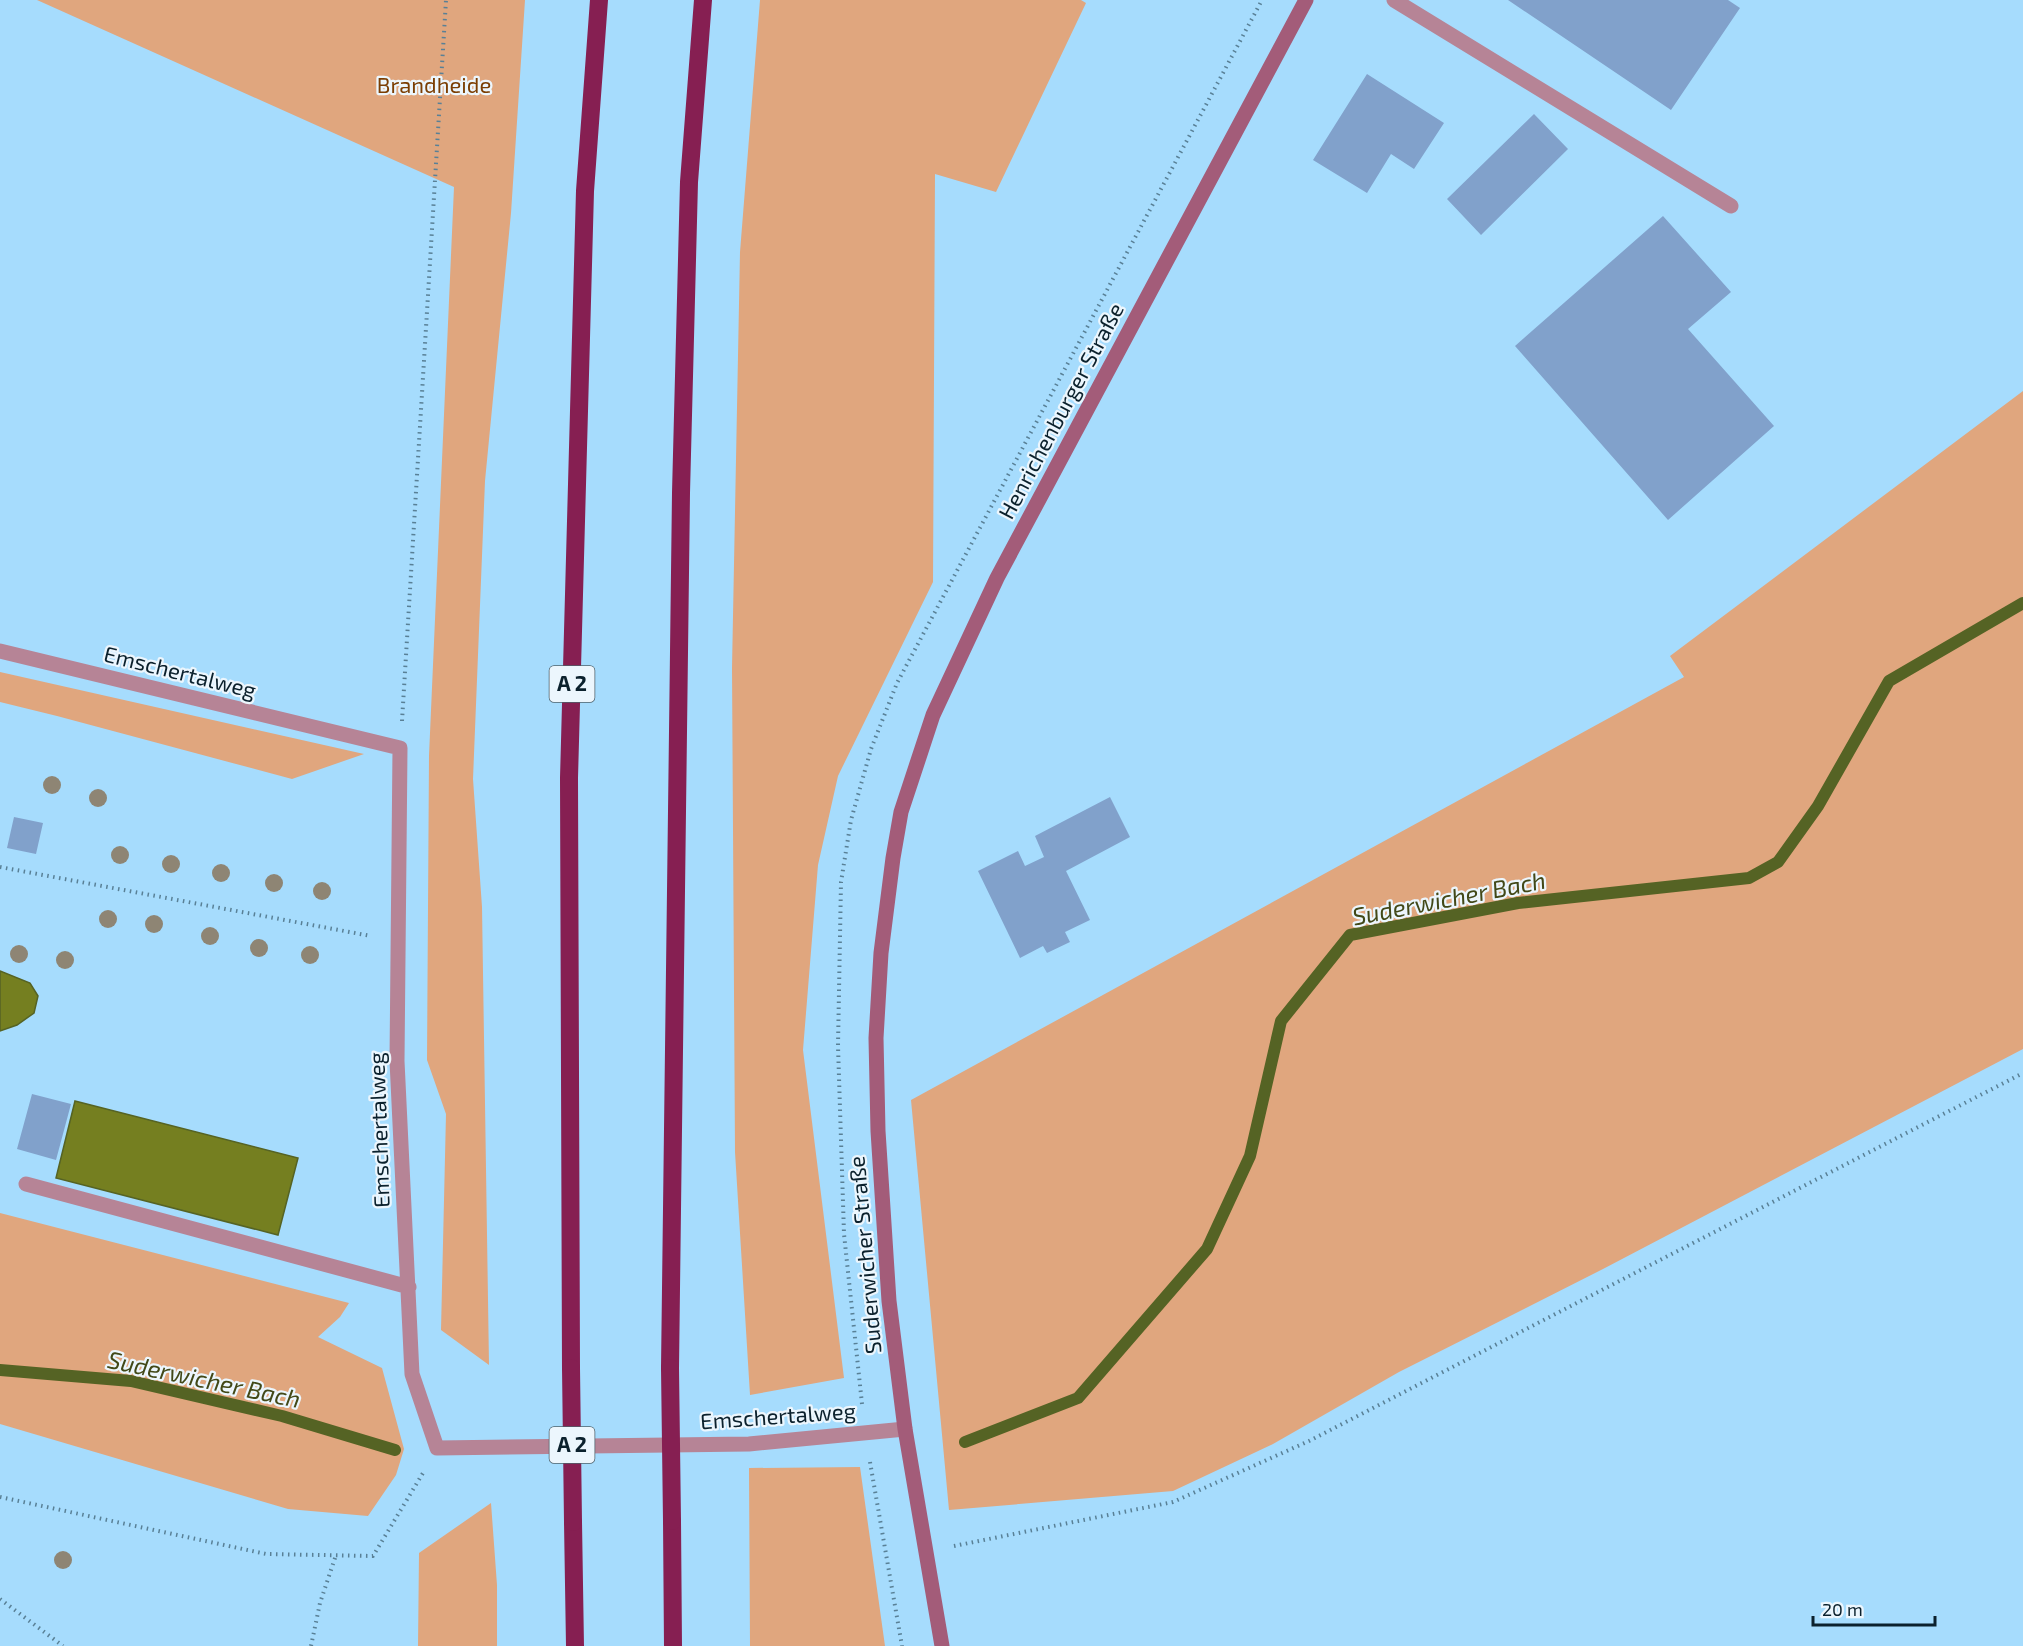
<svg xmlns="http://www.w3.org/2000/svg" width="2023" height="1646" viewBox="0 0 2023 1646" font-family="'Exo 2',sans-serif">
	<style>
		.green { fill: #e0a67e }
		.water { fill: #757f20; stroke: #556324; stroke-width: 1.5 }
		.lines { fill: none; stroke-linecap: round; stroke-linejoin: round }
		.stream { stroke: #556324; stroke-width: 12 }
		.building { fill: #81a1cb }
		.path { stroke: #598096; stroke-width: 4; stroke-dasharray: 1.5 4.5; stroke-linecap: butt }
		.service { stroke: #b68496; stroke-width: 15 }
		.secondary { stroke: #a35c79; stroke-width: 15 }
		.motorway { stroke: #861f52; stroke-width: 18 }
		.motorway-bridge { stroke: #861f52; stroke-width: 18 }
		.tree { fill: #8e8574 }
		.labels { text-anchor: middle; stroke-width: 4.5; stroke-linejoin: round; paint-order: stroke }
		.shield { fill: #ecf6fd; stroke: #4e616b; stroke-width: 1.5 }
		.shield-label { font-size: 21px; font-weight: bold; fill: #0b212d }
		.park-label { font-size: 22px; fill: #7b3e03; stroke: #ecf6fd }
		.street-label { font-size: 22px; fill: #0b212d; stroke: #ecf6fd }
		.water-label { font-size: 24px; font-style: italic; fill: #424817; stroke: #ecf6fd }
	</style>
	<rect width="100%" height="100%" fill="#a6dcfd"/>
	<path class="green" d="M37,0H525L511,213L485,481L473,779L482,907L489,1365L441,1330L446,1114L427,1060L429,756L454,187Z
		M760,0H1081L1086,3L996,192L935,174L933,582L838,776L818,865L803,1050L844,1378L750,1395L735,1152L732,668L740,252Z
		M2023,391V1049L1603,1269L1399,1372L1273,1444L1173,1491L949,1510L911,1100L1684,677L1670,656Z
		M0,672L364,754L292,779L57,716L0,702Z
		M0,1213L349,1303L340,1317L318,1337L382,1368L404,1449L396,1475L368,1516L288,1509L0,1424Z
		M860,1467L885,1646H750L749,1468Z
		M491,1503L497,1585V1646H418L419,1553Z"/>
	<path class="water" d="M0,971L30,983L38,996L34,1013L17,1025L0,1031Z
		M75,1101L298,1158L278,1235L56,1178Z"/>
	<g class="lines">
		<path class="stream" d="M0,1370L131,1381L282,1416L395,1450
			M965,1442L1078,1398L1207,1249L1250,1156L1281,1021L1350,935L1518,903L1749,878L1778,862L1818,806L1889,681L2023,603"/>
	</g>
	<path class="building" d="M1508,0H1728L1740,8L1671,110Z
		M1367,74L1444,123L1414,169L1391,154L1367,193L1313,160Z
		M1534,114L1568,149L1481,235L1447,199Z
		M1663,216L1731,292L1688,329L1774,426L1668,520L1515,346Z
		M1110,797L1130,837L1066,871L1090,920L1065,932L1070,942L1047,953L1043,946L1020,958L978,871L1018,851L1025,866L1044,857L1035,836Z
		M14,817L43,823L36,854L7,848Z
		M32,1094L71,1104L56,1160L17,1149Z"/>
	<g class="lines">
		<path class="path" d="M402,721L446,0
			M0,867L371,936
			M862,1404L844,1234L838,1046L841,882L851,820L871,749L897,683L1262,0
			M870,1462L902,1646
			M0,1497L266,1554L373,1556L423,1473
			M954,1546L1173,1502L1309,1441L2023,1073
			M0,1599L63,1646
			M311,1646L320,1603L336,1555"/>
		<path class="service" d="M1394,0L1731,206
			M0,651L400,748L397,1061L412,1374L437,1448L749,1444L905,1429
			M26,1184L409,1287"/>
		<path class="secondary" d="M942,1646L905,1429L889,1301L878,1131L876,1038L881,953L893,858L901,812L933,715L997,578L1306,0"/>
		<path class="motorway" d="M571,1368L569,778L585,191L599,0
			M670,1368L681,493L689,182L703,0
			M672,1521L673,1646
			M573,1522L575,1646"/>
		<path class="motorway-bridge" d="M571,1368L573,1522
			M670,1368L672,1521"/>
	</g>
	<g class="tree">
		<circle cx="52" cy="785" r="9"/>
		<circle cx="98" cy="798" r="9"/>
		<circle cx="120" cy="855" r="9"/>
		<circle cx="171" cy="864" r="9"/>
		<circle cx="221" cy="873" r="9"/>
		<circle cx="274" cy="883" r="9"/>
		<circle cx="322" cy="891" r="9"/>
		<circle cx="108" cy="919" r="9"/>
		<circle cx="154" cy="924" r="9"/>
		<circle cx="210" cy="936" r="9"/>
		<circle cx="259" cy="948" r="9"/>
		<circle cx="19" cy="954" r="9"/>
		<circle cx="310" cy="955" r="9"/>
		<circle cx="65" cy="960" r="9"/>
		<circle cx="63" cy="1560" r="9"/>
	</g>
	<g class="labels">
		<g class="shield">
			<rect x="549.5" y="666" width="45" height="36" rx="4.5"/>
			<rect x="549.5" y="1427" width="45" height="36" rx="4.5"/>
		</g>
		<g class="shield-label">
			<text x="572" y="691">A 2</text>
			<text x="572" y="1452">A 2</text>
		</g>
		<g class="park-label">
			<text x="434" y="93">Brandheide</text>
		</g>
		<g class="street-label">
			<text transform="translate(1061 411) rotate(-62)" y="8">Henrichenburger Straße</text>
			<text transform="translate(180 672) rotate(14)" y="8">Emschertalweg</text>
			<text transform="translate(379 1130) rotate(-92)" y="8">Emschertalweg</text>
			<text transform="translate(865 1255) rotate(-95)" y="8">Suderwicher Straße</text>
			<text transform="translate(778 1416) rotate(-4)" y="8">Emschertalweg</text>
		</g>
		<g class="water-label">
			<text transform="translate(1449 899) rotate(-11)" y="8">Suderwicher Bach</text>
			<text transform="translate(204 1380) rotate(12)" y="8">Suderwicher Bach</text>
		</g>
	</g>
	<path d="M1813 1616v9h122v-9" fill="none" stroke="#0b212d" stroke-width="3"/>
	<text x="1822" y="1616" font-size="18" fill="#0b212d" stroke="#ecf6fd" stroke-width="4.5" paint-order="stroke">20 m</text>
</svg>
